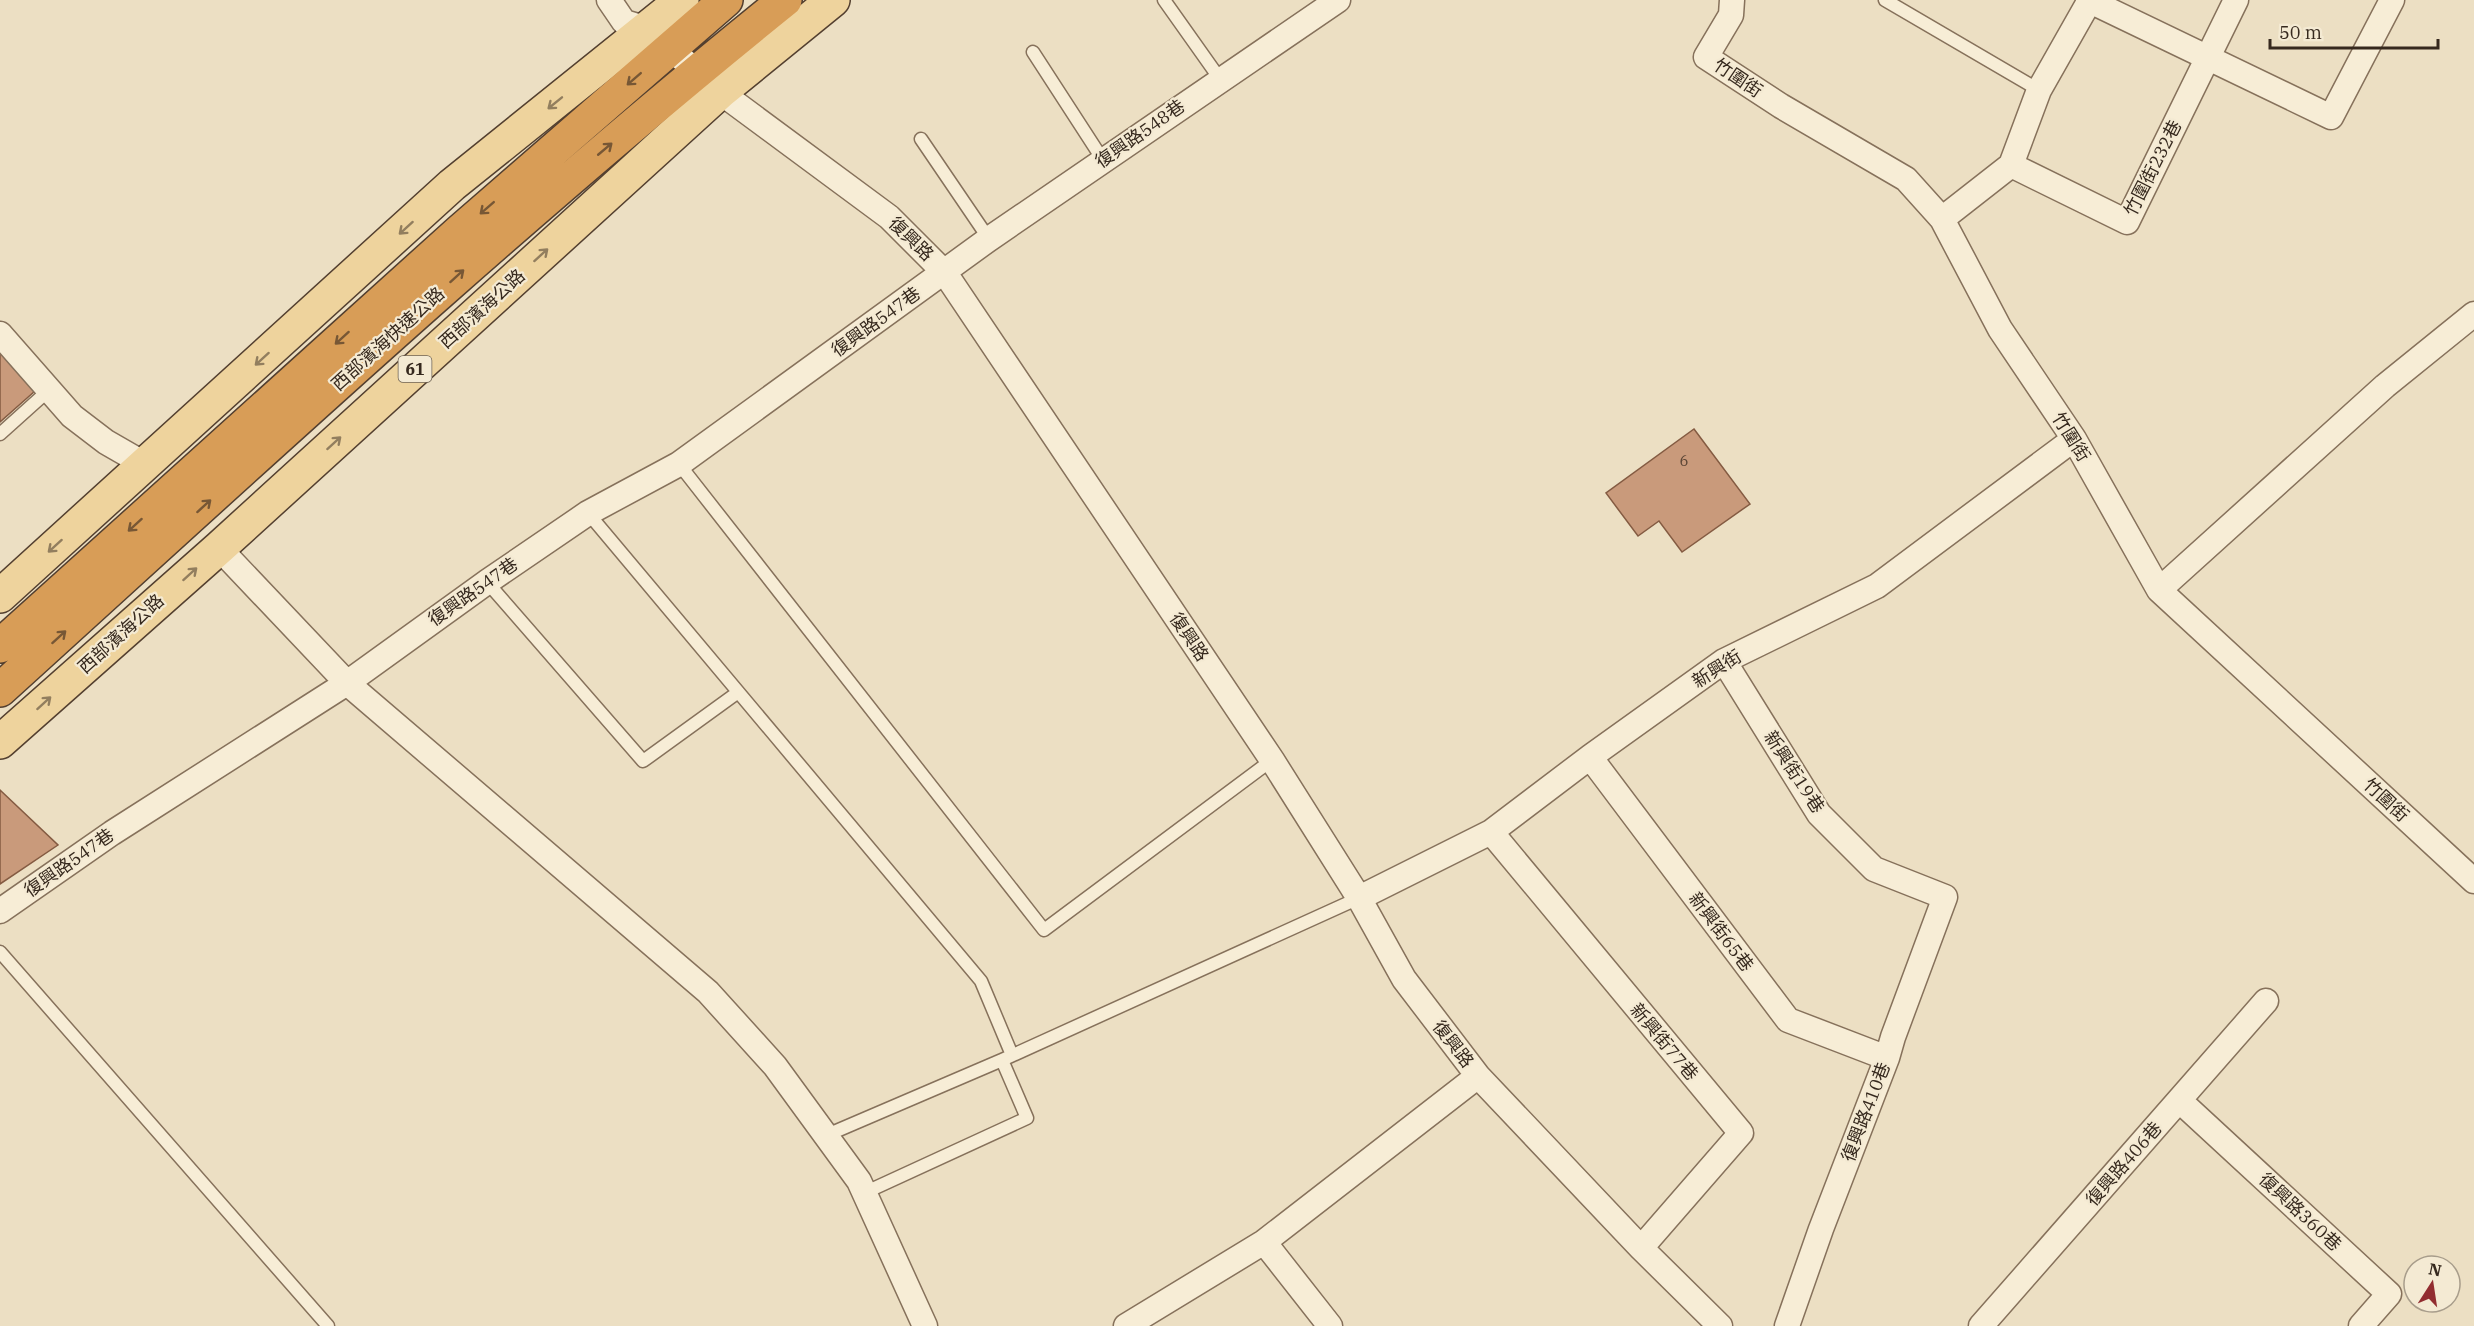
<svg xmlns="http://www.w3.org/2000/svg" width="2474" height="1326" viewBox="0 0 2474 1326" font-family="'IBM Plex Serif','Noto Sans TC',serif">
	<style>
		.building { fill: #c99a7b; stroke: #845b42; stroke-width: 1.5 }
		.lines { fill: none; stroke-linecap: round; stroke-linejoin: round }
		.lane-casing { stroke: #86715b; stroke-width: 15 }
		.street-casing { stroke: #86715b; stroke-width: 27 }
		.primary-casing { stroke: #533f2f; stroke-width: 36 }
		.highway-casing { stroke: #533f2f; stroke-width: 36 }
		.lane { stroke: #f7edd6; stroke-width: 12 }
		.street { stroke: #f7edd6; stroke-width: 24 }
		.primary { stroke: #eed39d; stroke-width: 33 }
		.highway { stroke: #d89d57; stroke-width: 33 }
		.oneway { stroke: #775735 }
		.oneway2 { stroke: #927e5e }
		.labels { text-anchor: middle; stroke-width: 4.5; stroke-linejoin: round; paint-order: stroke }
		.number-label { font-size: 15px; fill: #5b4535 }
		.shield { fill: #f4ead3; stroke: #6f6354; stroke-width: 1.5 }
		.shield-label { font-size: 16px; font-weight: bold; fill: #36291e }
		.street-label { font-size: 18px; fill: #36291e; stroke: #f4ead3 }
	</style>
	<rect width="100%" height="100%" fill="#ecdfc3"/>
	<path class="building" d="M0,352L35,391L0,422Z
		M1694,429L1750,504L1682,552L1659,521L1638,536L1606,493Z
		M0,790L58,845L0,884Z"/>
	<g class="lines">
		<defs>
			<path id="lane" d="M1164,0L1220,79
				M1885,0L2039,90
				M1033,52L1103,160
				M921,139L989,239
				M0,434L49,390
				M679,464L1044,930L1272,760
				M588,513L981,981L1012,1055
				M487,582L643,761L737,693
				M0,952L328,1326
				M827,1135L1002,1060L1359,898
				M864,1193L1027,1118L1002,1060"/>
			<path id="street" d="M609,0L624,22L648,29L720,92L889,217L945,273L1272,760L1359,898L1404,979L1478,1076L1641,1248L1720,1326
				M1732,0L1731,15L1706,57L1781,106L1906,179L1942,219L2000,329L2074,439L2159,590L2474,881
				M2090,1L2331,117L2392,0
				M2011,165L2127,222L2236,0
				M1942,219L2011,165L2039,90L2090,0
				M0,334L72,416L106,442L146,465
				M219,548L347,683L708,992L775,1066L859,1181L925,1326
				M2159,590L2385,386L2474,314
				M1724,661L1819,814L1874,869L1945,897L1893,1037L1887,1058L1821,1229L1787,1326
				M1590,757L1788,1020L1887,1058
				M1491,832L1741,1133L1641,1248
				M1359,898L1491,832L1590,757L1724,661L1877,586L2074,439
				M0,911L112,833L347,683L487,582L588,513L679,464L989,239L1338,0
				M2180,1101L2389,1294L2361,1326
				M1264,1242L1330,1326
				M1126,1326L1264,1242L1478,1076
				M1981,1326L2266,1001"/>
			<path id="primary" d="M0,596L452,185L682,0
				M0,742L219,548L720,92L833,0"/>
			<path id="highway" d="M0,646L460,231L726,0
				M0,690C258,456 513,219 785,0"/>
		</defs>
		<use href="#lane" class="lane-casing"/>
		<use href="#street" class="street-casing"/>
		<use href="#primary" class="primary-casing"/>
		<use href="#highway" class="highway-casing"/>
		<use href="#lane" class="lane"/>
		<use href="#street" class="street"/>
		<use href="#primary" class="primary"/>
		<use href="#highway" class="highway"/>
	</g>
	<defs><path id="oneway-shaft" d="M-6 0H5M1.5-3L5.5 0L1.5 3" fill="none" stroke-width="1.6" stroke-linecap="round" stroke-linejoin="round" transform="scale(1.5)"/></defs>
	<g class="oneway">
		<use href="#oneway-shaft" transform="translate(634 79) rotate(139)"/>
		<use href="#oneway-shaft" transform="translate(605 149) rotate(-40)"/>
		<use href="#oneway-shaft" transform="translate(487 208) rotate(139)"/>
		<use href="#oneway-shaft" transform="translate(457 276) rotate(-42)"/>
		<use href="#oneway-shaft" transform="translate(342 338) rotate(138)"/>
		<use href="#oneway-shaft" transform="translate(204 506) rotate(-42)"/>
		<use href="#oneway-shaft" transform="translate(135 525) rotate(138)"/>
		<use href="#oneway-shaft" transform="translate(59 637) rotate(-42)"/>
	</g>
	<g class="oneway2">
		<use href="#oneway-shaft" transform="translate(555 103) rotate(141)"/>
		<use href="#oneway-shaft" transform="translate(406 228) rotate(138)"/>
		<use href="#oneway-shaft" transform="translate(541 255) rotate(-42)"/>
		<use href="#oneway-shaft" transform="translate(262 359) rotate(138)"/>
		<use href="#oneway-shaft" transform="translate(334 443) rotate(-42)"/>
		<use href="#oneway-shaft" transform="translate(55 546) rotate(138)"/>
		<use href="#oneway-shaft" transform="translate(190 574) rotate(-42)"/>
		<use href="#oneway-shaft" transform="translate(44 703) rotate(-42)"/>
	</g>
	<g class="labels">
		<g class="number-label">
			<text x="1684" y="466">6</text>
		</g>
		<rect class="shield" x="398.5" y="356" width="33" height="26" rx="4.5"/>
		<g class="shield-label">
			<text x="415" y="375">61</text>
		</g>
		<g class="street-label">
			<text transform="translate(1738 78) rotate(34)" y="6">竹圍街</text>
			<text transform="translate(1140 134) rotate(-35)" y="6">復興路548巷</text>
			<text transform="translate(2153 168) rotate(-63)" y="6">竹圍街232巷</text>
			<text transform="translate(911 239) rotate(44)" y="6">復興路</text>
			<text transform="translate(482 309) rotate(-42)" y="6">西部濱海公路</text>
			<text transform="translate(876 322) rotate(-36)" y="6">復興路547巷</text>
			<text transform="translate(388 339) rotate(-42)" y="6">西部濱海快速公路</text>
			<text transform="translate(2071 437) rotate(58)" y="6">竹圍街</text>
			<text transform="translate(473 592) rotate(-35)" y="6">復興路547巷</text>
			<text transform="translate(121 634) rotate(-42)" y="6">西部濱海公路</text>
			<text transform="translate(1189 637) rotate(56)" y="6">復興路</text>
			<text transform="translate(1717 669) rotate(-32)" y="6">新興街</text>
			<text transform="translate(1794 772) rotate(57)" y="6">新興街19巷</text>
			<text transform="translate(2386 800) rotate(43)" y="6">竹圍街</text>
			<text transform="translate(69 863) rotate(-35)" y="6">復興路547巷</text>
			<text transform="translate(1721 932) rotate(53)" y="6">新興街65巷</text>
			<text transform="translate(1664 1042) rotate(50)" y="6">新興街77巷</text>
			<text transform="translate(1453 1044) rotate(52)" y="6">復興路</text>
			<text transform="translate(1866 1112) rotate(-69)" y="6">復興路410巷</text>
			<text transform="translate(2124 1164) rotate(-49)" y="6">復興路406巷</text>
			<text transform="translate(2300 1212) rotate(43)" y="6">復興路360巷</text>
		</g>
	</g>
	<g transform="translate(2432 1284) rotate(12)"><circle r="28" fill="#f4ead3" stroke="#a89d8b" stroke-width="1.5"/>
	<path d="M0-4.5L10 22L0 15L-10 22Z" fill="#922d30"/>
	<text y="-9" font-size="16" font-weight="bold" text-anchor="middle" fill="#36291e">N</text>
	</g>
	<path d="M2270 39v9h168v-9" fill="none" stroke="#36291e" stroke-width="3"/>
	<text x="2279" y="39" font-size="18" fill="#36291e" stroke="#f4ead3" stroke-width="4.5" paint-order="stroke">50 m</text>
</svg>
